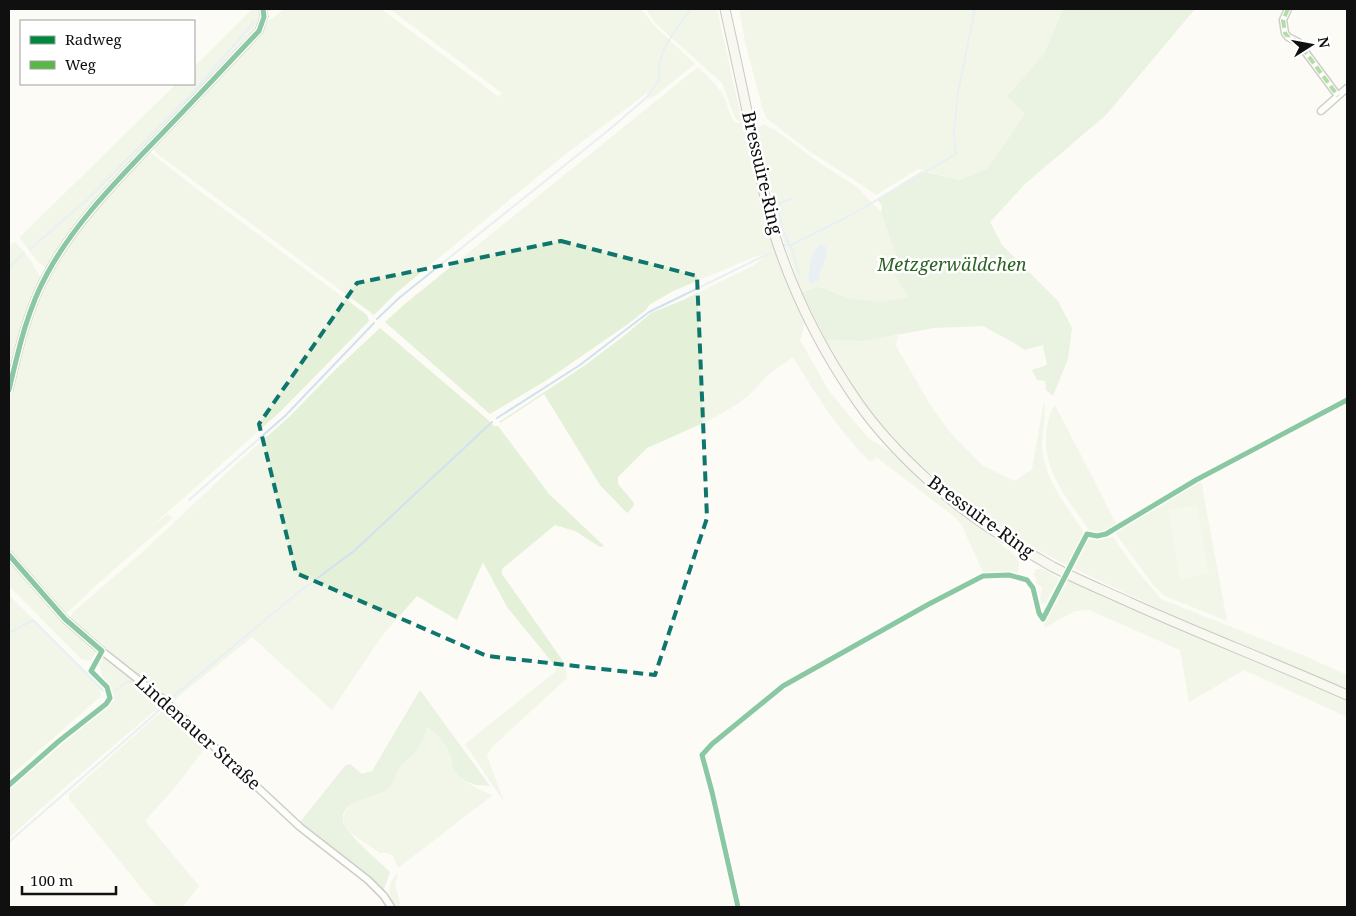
<svg xmlns="http://www.w3.org/2000/svg" width="1356" height="916" viewBox="0 0 1356 916" font-family="'Noto Serif',serif">
	<style>
		.green { fill: #e4f0d8 }
		.forest { fill: #d4e7c7 }
		.pitch { fill: #edf4e2 }
		.water { fill: #d0e2f2 }
		.lines { fill: none; stroke-linecap: round; stroke-linejoin: round }
		.stream { stroke: #d0e2f2; stroke-width: 2 }
		.minor-casing { stroke: #969694; stroke-width: 9 }
		.secondary-casing { stroke: #8d8c8a; stroke-width: 11 }
		.minor { stroke: #fffefe; stroke-width: 6 }
		.secondary { stroke: #f4f4ec; stroke-width: 9 }
		.quiet { stroke: #58b947; stroke-width: 4; stroke-dasharray: 8 4; stroke-linecap: butt }
		.cycleway-casing { stroke: #fff; stroke-width: 8 }
		.cycleway { stroke: #00873e; stroke-width: 5 }
		.marked { fill: none; stroke: #0f766e; stroke-width: 4; stroke-dasharray: 10 6; stroke-linejoin: round }
		.labels { text-anchor: middle; stroke-width: 5; stroke-linejoin: round; paint-order: stroke }
		.street-label { font-size: 18px; fill: #101010; stroke: #fff }
		.park-label { font-size: 18px; font-style: italic; fill: #2b6325; stroke: #fff }
	</style>
	<rect width="100%" height="100%" fill="#fcfbf6"/>
	<path class="green" d="M252,9H260L259,21L253,35L154,137L147,143L97,198L75,225L47,269L38,262L21,240L20,237L176,84H194V67Z
		M284,9H381L499,97L502,93L390,9H641L653,24L695,64L655,96L649,99L647,93L563,156L396,293L374,315L156,153L153,148L255,40L266,23Z
		M646,9H717L742,121L741,123L735,118L722,83L655,23Z
		M739,9H1063L1044,54L1007,96L1025,114L988,168L960,180L918,169L876,195L859,183L809,151L766,118L762,107L745,42Z
		M698,67C707,76 718,85 724,97C728,106 729,114 735,123H749L775,238L807,316L800,340L829,391L868,438L890,451L918,477L1018,558L1019,566L1017,575L984,574L961,524L956,518L875,456L876,458L870,462C839,431 816,395 793,357L769,374L749,395L736,405L710,420L647,448L618,477V484L634,503L633,507L627,513L600,485L544,394L500,423L499,422L584,366L625,335L651,313L681,301L754,265L769,253L752,258L673,291L649,305L646,310L628,324L547,380L490,414L385,322L406,303Z
		M763,124L775,130L821,164L857,187L881,212L896,255L895,275L908,297L882,302L848,298L825,289L817,287L802,293L783,239L775,209L777,201L769,188L756,129Z
		M150,152L190,184L367,315L369,321L282,410L150,528L168,514L173,518L93,588L69,611L65,613L59,609L26,571L9,548V403L32,319L48,278L62,253L99,204L147,153Z
		M15,242L27,255L41,278L11,367H9V246Z
		M380,328L486,418L494,426H498L549,494L604,546L600,547L575,531L555,525L502,569V574L565,664L567,678L491,748L487,756L504,802L465,744L556,671V667L507,607L483,562L457,620L417,596L382,636L332,710L252,637L172,702L71,619L72,613L146,549L238,462L289,417L334,371Z
		M898,335L896,346L931,406L948,430L983,466L1015,481L1032,469L1044,401C1046,415 1043,427 1042,441C1042,476 1063,501 1082,529L1084,535L1068,566C970,514 876,443 826,340L863,341Z
		M1055,405L1117,525C1108,530 1100,535 1090,531C1067,498 1040,469 1047,427C1049,418 1050,412 1055,405Z
		M1201,480L1227,621L1165,596L1154,586L1116,534V530Z
		M1113,537L1135,568L1161,599L1307,657L1347,675V691L1188,623L1073,568L1088,540Z
		M9,559L63,621L95,648L96,652L90,661L81,659L9,586Z
		M1036,569H1044L1059,579L1045,604L1041,603L1040,598L1042,588L1037,584L1034,573Z
		M1068,578L1091,590L1235,650L1347,700V717L1244,670L1189,702L1180,650L1089,610L1075,611L1044,628L1045,621Z
		M9,595L78,664L100,683L101,696L9,777Z
		M107,657L162,702L158,708L64,788L9,838V790L107,706C118,693 109,688 102,676C101,672 100,667 99,663L102,658Z
		M164,709L205,748L176,786L145,821L199,886L183,907H157L69,799V794Z
		M427,726C439,735 454,752 452,768C463,781 477,790 493,795L398,868L393,856L387,853H380L346,830L343,820L345,811L353,802L390,787L399,768L413,754L422,742Z
		M398,872L395,885L401,907H393C388,892 387,885 398,872Z"/>
	<path class="forest" d="M1063,9H1195L1106,115L1026,183L990,222L1002,245L1058,301L1072,328L1068,359L1053,396L1046,390L1045,381L1037,380L1032,370L1047,365L1043,345L1024,350L1016,344L983,326L934,328L863,341L826,340L802,293L817,287L825,289L848,298L882,302L908,297L895,275L896,255L881,212L882,206L877,199L922,171L960,180L988,168L1025,114L1007,96L1044,54Z
		M420,690L490,786C471,785 464,783 452,768C454,753 439,734 427,727C424,737 421,746 413,754C409,759 403,762 400,768C395,773 394,783 389,788C376,799 339,798 343,822C346,834 380,862 390,872L383,892L368,876L300,822L345,766L350,764L362,774L372,771Z"/>
	<path class="pitch" d="M1197,505L1209,573L1180,579L1168,510Z"/>
	<path class="water" d="M822,244L826,247C828,261 820,266 819,280L809,284C808,272 810,249 822,244Z"/>
	<g class="lines">
		<path class="stream" d="M270,10L271,9
			M791,199L780,203L779,213L783,231L793,252L799,274
			M784,245H791L851,215L956,154L954,132L958,92L975,9
			M30,249L88,199L196,89L254,22
			M9,267L24,253
			M377,319L399,298L610,129L647,97L660,79C654,53 677,30 690,9
			M497,418L580,365L649,312L768,254
			M189,500L285,416L374,323
			M9,633L33,620L105,692
			M115,691L127,682L131,681L157,702L161,708
			M171,698L299,592L354,551L492,422
			M9,842L153,716L162,707"/>
		<defs>
			<path id="minor" d="M1288,9L1283,20L1285,33L1288,37L1298,42L1338,96
				M1321,111L1347,88
				M9,390C18,352 27,310 47,274C73,226 111,187 149,147C186,109 222,70 259,31L264,17L263,9
				M9,555L65,619L102,651L164,700L300,827L368,880L384,896L391,907"/>
			<path id="secondary" d="M725,9C734,50 743,90 751,131C759,167 765,204 776,239C795,297 824,354 859,404C878,431 902,456 926,478C963,513 1009,542 1053,567C1078,580 1105,591 1131,603C1202,635 1275,663 1347,695"/>
		</defs>
		<use href="#minor" class="minor-casing"/>
		<use href="#secondary" class="secondary-casing"/>
		<use href="#minor" class="minor"/>
		<use href="#secondary" class="secondary"/>
		<path class="quiet" d="M1288,9L1283,20L1285,33L1288,37L1298,42L1338,96"/>
		<defs>
			<path id="cycleway" d="M9,390C18,352 27,310 47,274C73,226 111,187 149,147C186,109 222,70 259,31L264,17L263,9
				M9,555L65,619L102,651L91,671L107,687L110,698L106,704L59,741L9,785
				M1043,619L1087,534L1097,536L1106,534L1196,480L1347,400
				M738,907L712,792L702,755L712,744L783,686L929,604L983,576L1009,575L1027,580L1033,588L1039,613L1043,619"/>
		</defs>
		<use href="#cycleway" class="cycleway-casing"/>
		<use href="#cycleway" class="cycleway"/>
	</g>
	<path d="M0 0H1356V916H0ZM561,241L697,276L707,518L655,675L487,656L296,573L259,424L357,283Z" fill="#fcfbf6" fill-opacity=".55" fill-rule="evenodd"/>
	<path class="marked" d="M561,241L697,276L707,518L655,675L487,656L296,573L259,424L357,283Z"/>
	<g class="labels">
		<g class="street-label">
			<text transform="translate(762 173) rotate(77)" y="6">Bressuire-Ring</text>
			<text transform="translate(981 517) rotate(36)" y="6">Bressuire-Ring</text>
			<text transform="translate(198 733) rotate(42)" y="6">Lindenauer Straße</text>
		</g>
		<g class="park-label">
			<text x="952" y="271">Metzgerwäldchen</text>
		</g>
	</g>
	<rect width="1356" height="916" fill="none" stroke="#101010" stroke-width="20"/>
	<rect x="20" y="20" width="175" height="65" fill="#ffffff" stroke="#9f9f9f"/>
	<rect x="30" y="36" width="25" height="8" fill="#00873e" stroke="#9f9f9f"/>
	<text x="65" y="45" font-size="15" fill="#101010">Radweg</text>
	<rect x="30" y="61" width="25" height="8" fill="#58b947" stroke="#9f9f9f"/>
	<text x="65" y="70" font-size="15" fill="#101010">Weg</text>
	<g transform="translate(1311 45) rotate(79)" stroke="#ffffff" stroke-width="4" paint-order="stroke">
	<path d="M0-4L9 19L0 12L-9 19Z" fill="#101010"/>
	<text y="-8" font-size="14" font-weight="bold" text-anchor="middle" fill="#101010">N</text>
	</g>
	<path d="M22 886v8h94v-8" fill="none" stroke="#101010" stroke-width="2.5"/>
	<text x="30" y="886" font-size="15" fill="#101010" stroke="#ffffff" stroke-width="4" paint-order="stroke">100 m</text>
</svg>
